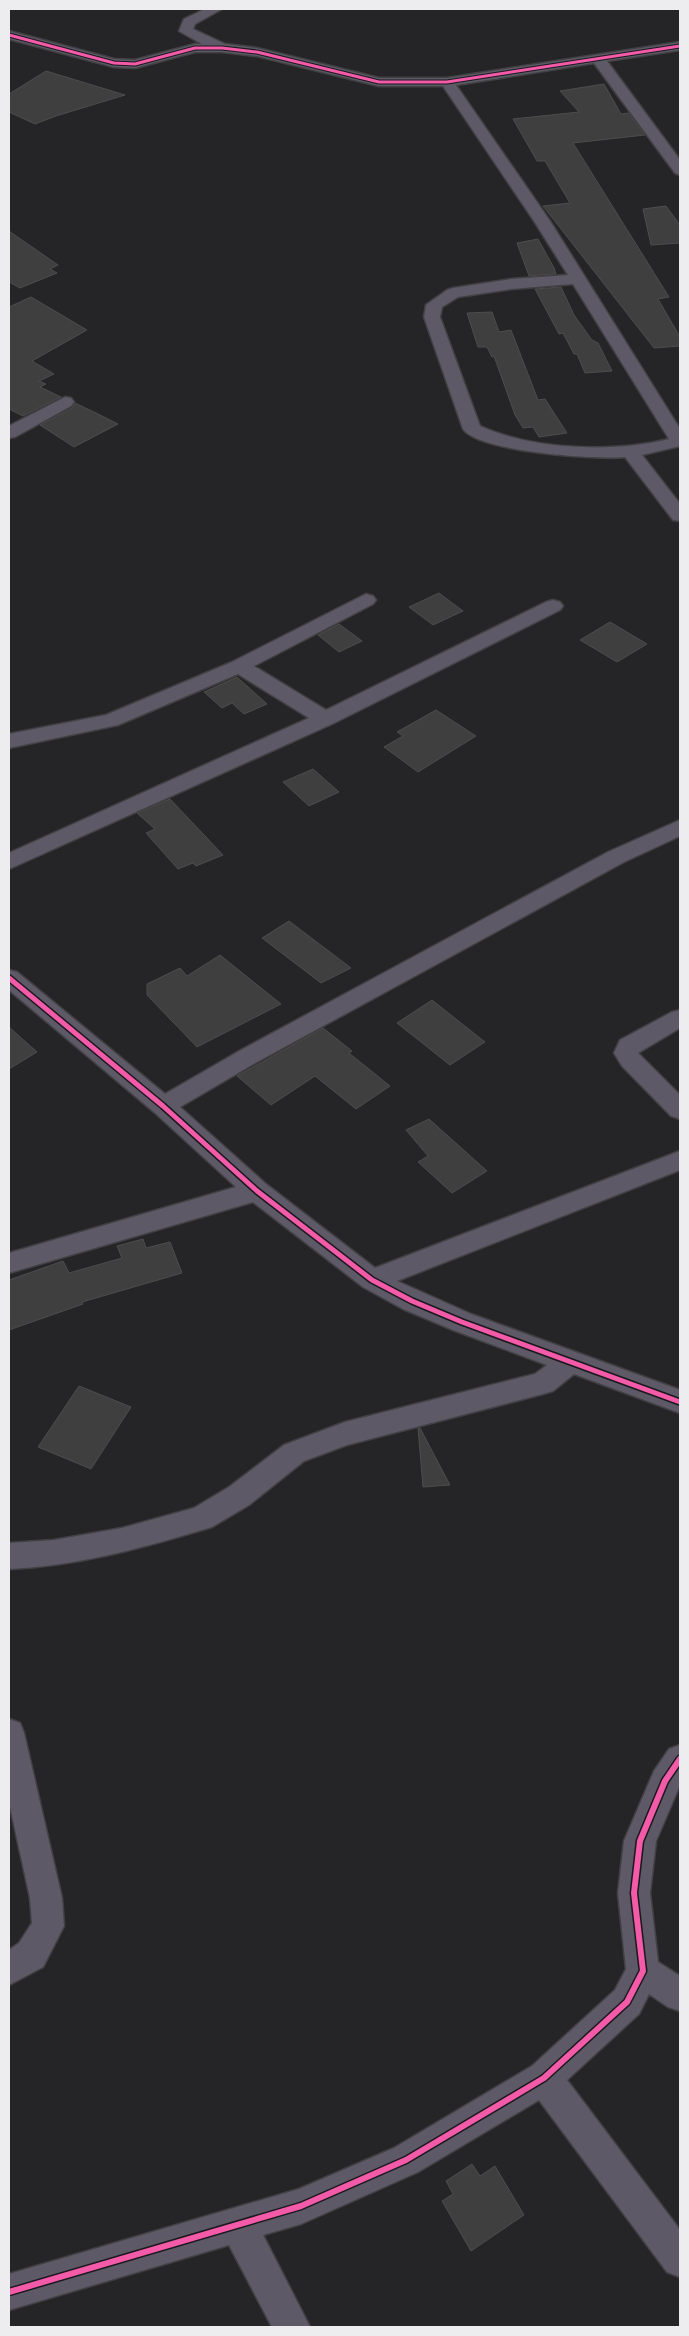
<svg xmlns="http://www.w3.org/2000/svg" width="689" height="2336" viewBox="0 0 689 2336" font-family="'Sofia Sans Condensed',sans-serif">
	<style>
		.building { fill: #3f3f40; stroke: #4d4d4d }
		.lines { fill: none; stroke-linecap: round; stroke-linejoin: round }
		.minor-casing { stroke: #414042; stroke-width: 3 }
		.minor { fill: #5d5967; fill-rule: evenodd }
		.cycleway-far2-casing { stroke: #1a191d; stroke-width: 5 }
		.cycleway-far1-casing { stroke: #1a191d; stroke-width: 8 }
		.cycleway-casing { stroke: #1a191d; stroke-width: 9 }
		.cycleway-far2 { stroke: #f35aa7; stroke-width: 3 }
		.cycleway-far1 { stroke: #f35aa7; stroke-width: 5 }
		.cycleway { stroke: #f35aa7; stroke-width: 6 }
	</style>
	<rect width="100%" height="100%" fill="#252426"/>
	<path class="building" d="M46,71L125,95L56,116L35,124L9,112V94Z
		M604,84L621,114L629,113L645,135L573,143L669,297L658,299L680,337V346L654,348L543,206L570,203L545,161H537L513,119L579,112L560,91Z
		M666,206L680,225V243L651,245L643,209Z
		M9,231L58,265L50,269L57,273L20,288L9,282Z
		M538,239L554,268L556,274L529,276L517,243Z
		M561,287L574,315L592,340L598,343L612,371L585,373L577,354H574L563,333L559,334L535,289Z
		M31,297L87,330L32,361L54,374L39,381L46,384L40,387L61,397L23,416L9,409V307Z
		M492,312L499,332L511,330L538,400L545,399L567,433L539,437L533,427L523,428L515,415L494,356L492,357L487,347H478L467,313Z
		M75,403L94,412L118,424L74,447L40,425L72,408Z
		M439,593L463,611L433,625L409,607Z
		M610,622L647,644L617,662L580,640Z
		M339,624L362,641L339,652L318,635Z
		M237,677L267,704L244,714L232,703L222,708L204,692Z
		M436,710L476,736L418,772L384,747L403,736L397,732Z
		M313,769L339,792L309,806L283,782Z
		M170,799L223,855L196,866L193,863L178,869L146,833L155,829L137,813Z
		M289,921L351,968L321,983L262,938Z
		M220,955L281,1004L197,1047L147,995V984L180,968L187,976Z
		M432,1000L485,1042L450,1065L397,1023Z
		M9,1027L37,1052L9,1069Z
		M323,1028L352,1051L349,1053L390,1086L356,1109L315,1076L271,1105L237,1076Z
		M429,1119L487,1171L452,1193L418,1162L428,1156L406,1130Z
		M143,1239L146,1248L170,1242L182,1273L82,1302L83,1304L9,1330V1280L63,1261L69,1273L122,1258L117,1246Z
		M79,1386L131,1407L91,1469L38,1447Z
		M418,1428H420L450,1485L423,1487Z
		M472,2164L480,2176L495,2166L524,2215L471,2251L442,2201L453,2194L446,2181Z"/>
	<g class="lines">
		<defs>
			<path id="minor" d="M205,9H222L195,24L193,29L225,44L257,48L379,78H447L680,42V50L607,61L680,160V175L675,173L594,63L456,85L550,221L680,429V446L642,455L680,504V521L673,520L625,457C597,460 479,452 463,429L424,317L426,305L447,290L453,288L511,279L568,275L534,221L443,86H379L257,56L222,52H195L135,68L114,67L9,39V31L114,59L135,60L195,44H202L179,31L184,19ZM573,284L669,439C613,453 533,450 480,426L440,317L442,307L458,297L511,289Z
				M65,397L71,398L74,402L71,406L15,437L9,438V426Z
				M366,594L373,596L376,600L373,604L254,666L326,710L546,602L553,600L560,602L563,606L560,610L332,724L9,869V853L309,718L238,674L118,725L9,748V734L106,715L232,662Z
				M680,820V836L624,862L257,1062L180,1107L266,1184L375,1268L680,1151V1170L397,1281L471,1314L680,1390V1413L574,1374L553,1391L543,1394L347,1445L304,1461L249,1505L212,1527L202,1530C138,1549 76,1566 9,1569V1543L54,1540L122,1528L194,1508L229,1487L284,1445L345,1422L535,1374L547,1365L453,1330L403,1309L363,1287L253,1202L9,1273V1253L236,1187L154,1112L9,990V970L17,972L165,1094L241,1050L608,852Z
				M680,1010V1028L638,1053L680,1095V1119L671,1116L622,1066L614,1053L620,1040L672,1012Z
				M9,1719L20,1723L24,1733L62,1898L64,1926L43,1967L9,1985V1950L19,1943L32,1923L30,1898L9,1802Z
				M680,1745V1785L656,1841L650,1893L658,1962L680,1976V2011L668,2007L649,1994L639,2014L567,2080L680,2230V2277L667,2272L539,2100L418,2172L301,2224L263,2235L310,2327H272L229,2245L9,2310V2274L299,2189L394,2148L532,2066L615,1990L626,1969L618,1893L624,1841L654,1771L669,1749Z"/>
		</defs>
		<use href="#minor" class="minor-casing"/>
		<use href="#minor" class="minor"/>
		<defs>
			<path id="cycleway-far2" d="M9,35L114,63L135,64L195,48H222L257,52L379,82H447L680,46"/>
			<path id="cycleway-far1" d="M9,978L163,1106L257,1191L372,1280L412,1301L462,1322L680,1402"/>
			<path id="cycleway" d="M9,2292L301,2206L406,2160L544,2078L627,2002L643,1971L634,1893L640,1841L665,1781L680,1759"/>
		</defs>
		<use href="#cycleway-far2" class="cycleway-far2-casing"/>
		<use href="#cycleway-far1" class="cycleway-far1-casing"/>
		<use href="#cycleway" class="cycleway-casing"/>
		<use href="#cycleway-far2" class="cycleway-far2"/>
		<use href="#cycleway-far1" class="cycleway-far1"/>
		<use href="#cycleway" class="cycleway"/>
	</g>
	<rect width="689" height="2336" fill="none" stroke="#ededef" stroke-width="20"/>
</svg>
